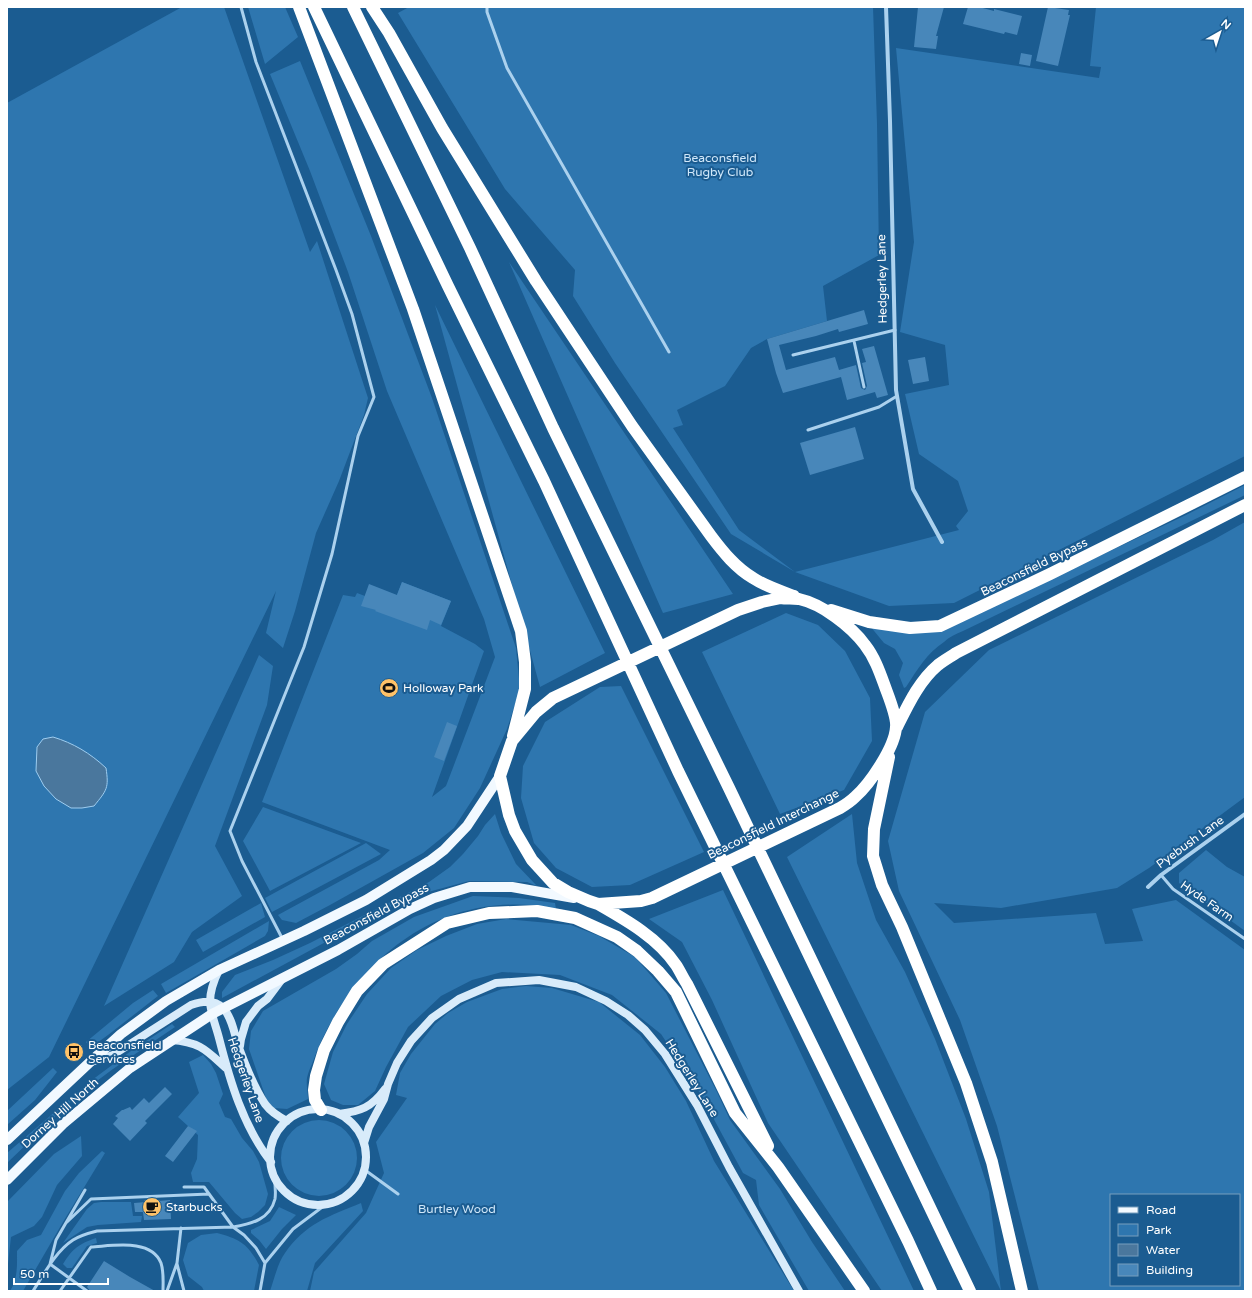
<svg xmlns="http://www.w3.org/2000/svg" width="1252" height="1298" viewBox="0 0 1252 1298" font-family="'Varela Round',sans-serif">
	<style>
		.green { fill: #2e76af; fill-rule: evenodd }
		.water { fill: #4a779d; stroke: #9ecdf0 }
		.building { fill: #4887ba }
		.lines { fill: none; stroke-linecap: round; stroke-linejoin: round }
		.lane { stroke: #abd1ee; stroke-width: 3 }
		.street { stroke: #abd1ee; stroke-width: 4 }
		.secondary { stroke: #d8ebfa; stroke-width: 8 }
		.primary { stroke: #f2f9ff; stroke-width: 10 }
		.highway { stroke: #fff; stroke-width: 12 }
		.labels { text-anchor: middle; stroke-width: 4; stroke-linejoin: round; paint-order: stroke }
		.park-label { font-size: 12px; fill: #d1e8fa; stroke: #1b5c91 }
		.street-label { font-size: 12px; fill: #fff; stroke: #1b5c91 }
		.poi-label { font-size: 12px; fill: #fff; stroke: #1b5c91; text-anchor: start }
	</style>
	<rect width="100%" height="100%" fill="#1b5c91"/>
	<path class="green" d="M182,7H224L310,252L317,241L368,398L364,415L339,481L316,533L295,611L283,648L266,633L276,591L49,1057L7,1090V103Z
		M248,7H285L298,37L265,64Z
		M409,7H873L877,124L879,255L823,286L827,321L767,339L751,348L725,386L677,410L683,425L673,428L739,530L795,572L959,530L956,526L968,511L958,481L919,454L905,394L949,385L945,345L900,332L914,242L896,48L1099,78L1101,67L1090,66L1096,7H1245V456L954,603L889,606L795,572L731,534L615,363L573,296L575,270L505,189L398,13Z
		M300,61L371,236L432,398L516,648L520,689L507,729L480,788L454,828L423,853L330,905L296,923L282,920L278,915L379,860L390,850L262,802L343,595L355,597L357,593L365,596L396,597L402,582L451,601L441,626L475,644L484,651L432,797L446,786L495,657L484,619L387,391L348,272L310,171L270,74Z
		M509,262L733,594L663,613Z
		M435,305L605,653L540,687Z
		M1245,485V495L1241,497L963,631C956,634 949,637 944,642C927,653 917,670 906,687L904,688L899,675L903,663L895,649L884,643L870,626L954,625L1186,515Z
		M1245,522V797L1149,868L1117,888L1001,908L934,903L954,923L1096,913L1105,944L1143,941L1132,909L1176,900L1245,950V1291H1039L997,1126L960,1020L899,891L888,841L925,712L989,650L1213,540ZM1111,1195H1239V1285H1111Z
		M786,613L818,625L845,651L870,698L872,741L844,790L780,814L702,652Z
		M259,655L273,666L267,705L215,846L242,896L192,932L174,962L104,1006Z
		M621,686L704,852L630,885L592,887L556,868L534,843L521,798L523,766L545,722L600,687Z
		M263,807L361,843L270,891L243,841Z
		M495,814L501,833L516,864L537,886L527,882L469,881L428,892L394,905L222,998V992L235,975L273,960L310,943L429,882L450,867L463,854L478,836L485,825Z
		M852,814L857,863L876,920L905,972L935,1039L966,1119L989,1192L1001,1291L787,857Z
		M366,843L381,854L272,912L265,898Z
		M1206,850L1227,867L1245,877V931L1179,883V873Z
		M723,890L914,1291H882L768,1123L712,1000L682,942L649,919Z
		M473,896L519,898L555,903L556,909C548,908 540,906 532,905C444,899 378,945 334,1017C325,1032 318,1047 312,1064C310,1068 308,1073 307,1078C306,1084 308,1093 308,1099L287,1109L274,1108L267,1101L249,1049L251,1031L263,1011L336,969L357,954L372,941L414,917Z
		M261,903L265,917L203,952L196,940Z
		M506,919L571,925L599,936L635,957L666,993L717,1092L730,1120L780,1189L812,1242L845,1291H809L759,1205L756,1180L743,1173L697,1088L661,1034L612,995L560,975L502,972L472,980L441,996L408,1027L386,1067L375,1091L358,1105H343L331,1100L324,1084L333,1052L347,1024L367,994L391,968L417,950L446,936L477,924Z
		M269,921L268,931L265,936L166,993L161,984Z
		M526,986L552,988L599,1002L640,1035L665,1067L686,1101L714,1161L794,1291H310L314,1272L366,1213L384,1173L376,1142L407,1098L396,1095L400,1073L411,1054L435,1024L448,1013L467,1002L502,989Z
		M153,990L158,996L108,1035L90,1048L86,1042L133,1003Z
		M172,1024L175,1027L113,1069L78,1095L7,1163V1153L92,1080L131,1051Z
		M203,1055L211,1064L216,1073L223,1094L219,1103L225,1117L231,1119L242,1138L253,1151L259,1162L268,1194L265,1205L258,1212L251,1217L242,1219L235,1213L209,1182H193L191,1173L197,1159L198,1135L178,1117L199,1093L189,1062Z
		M53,1068L57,1072L35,1100L7,1125V1111Z
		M281 1158a38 38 0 1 1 76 0a38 38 0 1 1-76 0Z
		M81,1136L82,1156L57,1185L42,1217L34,1226L11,1237L7,1273V1202L54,1154Z
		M102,1151L105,1153L63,1222L23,1291H10C18,1279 17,1265 17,1251L27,1240L41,1235L65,1191L79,1173Z
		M101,1202H131L133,1216H142L141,1222L98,1225L87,1227L63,1243L87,1209L94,1203Z
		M361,1203L363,1211L315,1263L307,1291H270C274,1280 278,1262 285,1253C305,1224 329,1216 361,1203Z
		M279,1207L296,1215L282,1229L266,1249L259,1240L251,1233V1230L270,1221Z
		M217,1233C240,1239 248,1244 259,1265L254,1291H204L202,1287L188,1276L183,1260L188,1243L201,1235Z
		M96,1238L97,1243L87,1246L72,1268H67L63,1264C73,1248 79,1244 96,1238Z"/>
	<path class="water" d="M53,737C73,743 90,753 106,768C109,788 107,790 94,806L82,808H71L56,799L44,786L36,771L37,747L43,739Z"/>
	<path class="building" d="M918,7H944L936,36H938L936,49L914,47Z
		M968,7H979L994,11V9L1022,16L1017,35L1005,32L1004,34L963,24Z
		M1048,7L1069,10L1068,15H1070L1058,66L1036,61Z
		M1021,53L1032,55L1030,66L1019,64Z
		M864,310L868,324L839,332L838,329L816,336L779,345L786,370L835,357L839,370L856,365L861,388L865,390L867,386L862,363L866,362L862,349L874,346L888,395L877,398L875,392L847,400L841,377L783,393L776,373L767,339Z
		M925,357L929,381L913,384L908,360Z
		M855,427L864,459L810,475L800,443Z
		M402,582L451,601L441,625L430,620L427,630L375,611L376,610L361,606L369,584L397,595Z
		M447,722L457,726L444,761L434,757Z
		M165,1087L172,1094L145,1121L147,1123L130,1141L113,1124L118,1118L115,1116L122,1110H123L130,1107L132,1110L144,1098L149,1103Z
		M188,1126L197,1131L173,1162L165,1156Z
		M170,1200L171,1219L144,1220L143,1212H135L134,1203Z
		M104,1261L130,1277L155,1291H90L87,1287Z"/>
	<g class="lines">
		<path class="lane" d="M241,7L256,62L336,270L352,314L374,397L358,436L332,554L304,647L230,831L242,861L282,938
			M487,7V12L507,68L669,352
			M854,341L864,387
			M793,355L895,330
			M808,430L879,407L897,396
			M1161,875L1173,889L1245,939
			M365,1170L398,1194
			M184,1187H204L233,1227L244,1235L256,1248L265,1263
			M85,1190L56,1240L50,1264L87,1291
			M67,1222L91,1199L209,1194
			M177,1264L184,1291
			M33,1291C44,1274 56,1251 73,1240C81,1235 89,1233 97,1231L233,1227C252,1224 270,1219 275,1199C276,1192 275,1183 274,1176
			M60,1291L91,1247C112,1246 151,1238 161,1263C164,1272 163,1282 163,1291
			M167,1291L177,1263L181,1228
			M260,1291L265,1263L293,1229L325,1205"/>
		<path class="street" d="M886,7L890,121L896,390L913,489L942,542
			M1148,887L1161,875L1245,814"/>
		<path class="secondary" d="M219,970C214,980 210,991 210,1002C211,1015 216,1026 219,1038C230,1081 243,1126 271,1162
			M171,1040C200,1042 206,1050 226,1068
			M240,1046L241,1039L246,1022L258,1006L267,999L282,979
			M91,1062L113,1055L191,1005C202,1001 214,999 223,1008C231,1016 234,1031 237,1042C244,1062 254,1087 265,1104C271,1112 279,1117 287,1121
			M270 1157a48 48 0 1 1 96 0a48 48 0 1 1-96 0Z
			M339,1114C361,1111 371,1108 385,1089
			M364,1143L369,1127L384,1099L388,1084L397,1063L411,1041L432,1018L459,999L496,983L539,980L576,987L606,1001L628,1015L645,1030L665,1054L697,1105L729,1167L799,1291"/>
		<path class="primary" d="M7,1140L89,1063L121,1034L166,1001L219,970L304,931L366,900L431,860L444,850L467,826L500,776
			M7,1180L63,1124L130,1068L212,1014L338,950L410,909L434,898L470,887H512L574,898"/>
		<path class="highway" d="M299,7L413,309L521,631L525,662V689L513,736
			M314,7L448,286L544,481L678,771L908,1241L931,1291
			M353,7L470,248L553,428L729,788L970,1291
			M372,7L389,33L442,128L536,281L632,426L711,536C723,552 736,568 753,578C765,586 780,591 794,596
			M781,598C786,599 793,598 799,599C822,604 851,626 865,645C876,659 881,676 887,692C890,700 897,719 896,727C895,747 870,784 855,797C851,801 845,805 840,808L652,898L641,901L598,904L589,901L568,892L553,883L532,860L515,831L509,815L500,776L512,741L536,712L553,698L738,610L762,602Z
			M831,610L869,622L910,628L940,626L1050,574L1245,477
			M897,727C908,705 919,681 938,665C943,661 950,657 956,653L1245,505
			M889,757L874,829L873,856L882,885L902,927L966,1083L992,1162L1022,1291
			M598,904C626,920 658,938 676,965C680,971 683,978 687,984L768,1146
			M321,1110L315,1100L314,1090L316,1076L324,1050L338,1022L357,991L383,964L447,923L489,913L537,911L575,918L617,937L637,951L658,971L676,992L735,1113L778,1167L864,1291"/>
	</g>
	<defs>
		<symbol id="stadium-disc" viewBox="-11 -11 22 22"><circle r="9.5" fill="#ffc268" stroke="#1b5c91"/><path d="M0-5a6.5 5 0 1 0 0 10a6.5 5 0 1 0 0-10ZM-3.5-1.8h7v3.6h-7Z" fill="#111"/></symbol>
		<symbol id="bus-disc" viewBox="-11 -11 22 22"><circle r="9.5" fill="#ffc268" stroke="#1b5c91"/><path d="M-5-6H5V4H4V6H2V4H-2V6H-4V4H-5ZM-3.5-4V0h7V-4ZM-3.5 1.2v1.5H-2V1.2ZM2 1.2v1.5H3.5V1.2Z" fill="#111"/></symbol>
		<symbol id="cafe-disc" viewBox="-11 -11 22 22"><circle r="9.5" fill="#ffc268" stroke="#1b5c91"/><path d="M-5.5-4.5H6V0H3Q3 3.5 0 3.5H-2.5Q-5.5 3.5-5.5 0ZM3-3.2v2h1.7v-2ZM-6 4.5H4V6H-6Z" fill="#111"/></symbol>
	</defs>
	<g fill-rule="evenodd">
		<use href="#stadium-disc" x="378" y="677" width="22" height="22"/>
		<use href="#bus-disc" x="63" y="1041" width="22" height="22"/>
		<use href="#cafe-disc" x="141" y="1196" width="22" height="22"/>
	</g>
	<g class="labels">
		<g class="park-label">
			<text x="720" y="162">Beaconsfield<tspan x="720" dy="14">Rugby Club</tspan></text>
			<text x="457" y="1213">Burtley Wood</text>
		</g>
		<g class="street-label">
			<text transform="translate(882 279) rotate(-91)" y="4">Hedgerley Lane</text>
			<text transform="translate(1034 567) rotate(-26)" y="4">Beaconsfield Bypass</text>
			<text transform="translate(773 824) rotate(-26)" y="4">Beaconsfield Interchange</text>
			<text transform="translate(1190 842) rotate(-36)" y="4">Pyebush Lane</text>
			<text transform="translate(1207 901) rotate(35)" y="4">Hyde Farm</text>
			<text transform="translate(376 914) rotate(-28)" y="4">Beaconsfield Bypass</text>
			<text transform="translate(692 1078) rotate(58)" y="4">Hedgerley Lane</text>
			<text transform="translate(246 1080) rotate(71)" y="4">Hedgerley Lane</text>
			<text transform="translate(60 1113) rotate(-42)" y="4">Dorney Hill North</text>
		</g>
		<g class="poi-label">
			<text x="403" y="692">Holloway Park</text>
			<text x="88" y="1049">Beaconsfield<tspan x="88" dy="14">Services</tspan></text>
			<text x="166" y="1211">Starbucks</text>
		</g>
	</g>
	<rect width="1252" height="1298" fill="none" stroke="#ffffff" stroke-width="16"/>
	<rect x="1110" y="1194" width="130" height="92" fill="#1b5c91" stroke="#769dbd"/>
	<rect x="1118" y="1207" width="20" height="6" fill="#f2f9ff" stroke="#769dbd"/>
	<text x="1146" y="1214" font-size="12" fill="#ffffff">Road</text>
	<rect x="1118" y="1224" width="20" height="12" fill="#2e76af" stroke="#769dbd"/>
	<text x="1146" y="1234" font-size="12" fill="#ffffff">Park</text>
	<rect x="1118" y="1244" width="20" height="12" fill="#4a779d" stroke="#769dbd"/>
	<text x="1146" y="1254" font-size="12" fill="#ffffff">Water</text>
	<rect x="1118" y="1264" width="20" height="12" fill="#4887ba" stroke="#769dbd"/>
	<text x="1146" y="1274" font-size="12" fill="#ffffff">Building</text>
	<g transform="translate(1220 32) rotate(39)" stroke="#1b5c91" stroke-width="3" paint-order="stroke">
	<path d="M0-3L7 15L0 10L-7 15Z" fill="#ffffff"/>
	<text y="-6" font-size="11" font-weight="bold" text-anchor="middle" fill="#ffffff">N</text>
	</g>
	<path d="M14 1278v6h94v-6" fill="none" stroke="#ffffff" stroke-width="2"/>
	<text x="20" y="1278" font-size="12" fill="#ffffff" stroke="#1b5c91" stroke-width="3" paint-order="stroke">50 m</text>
</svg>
